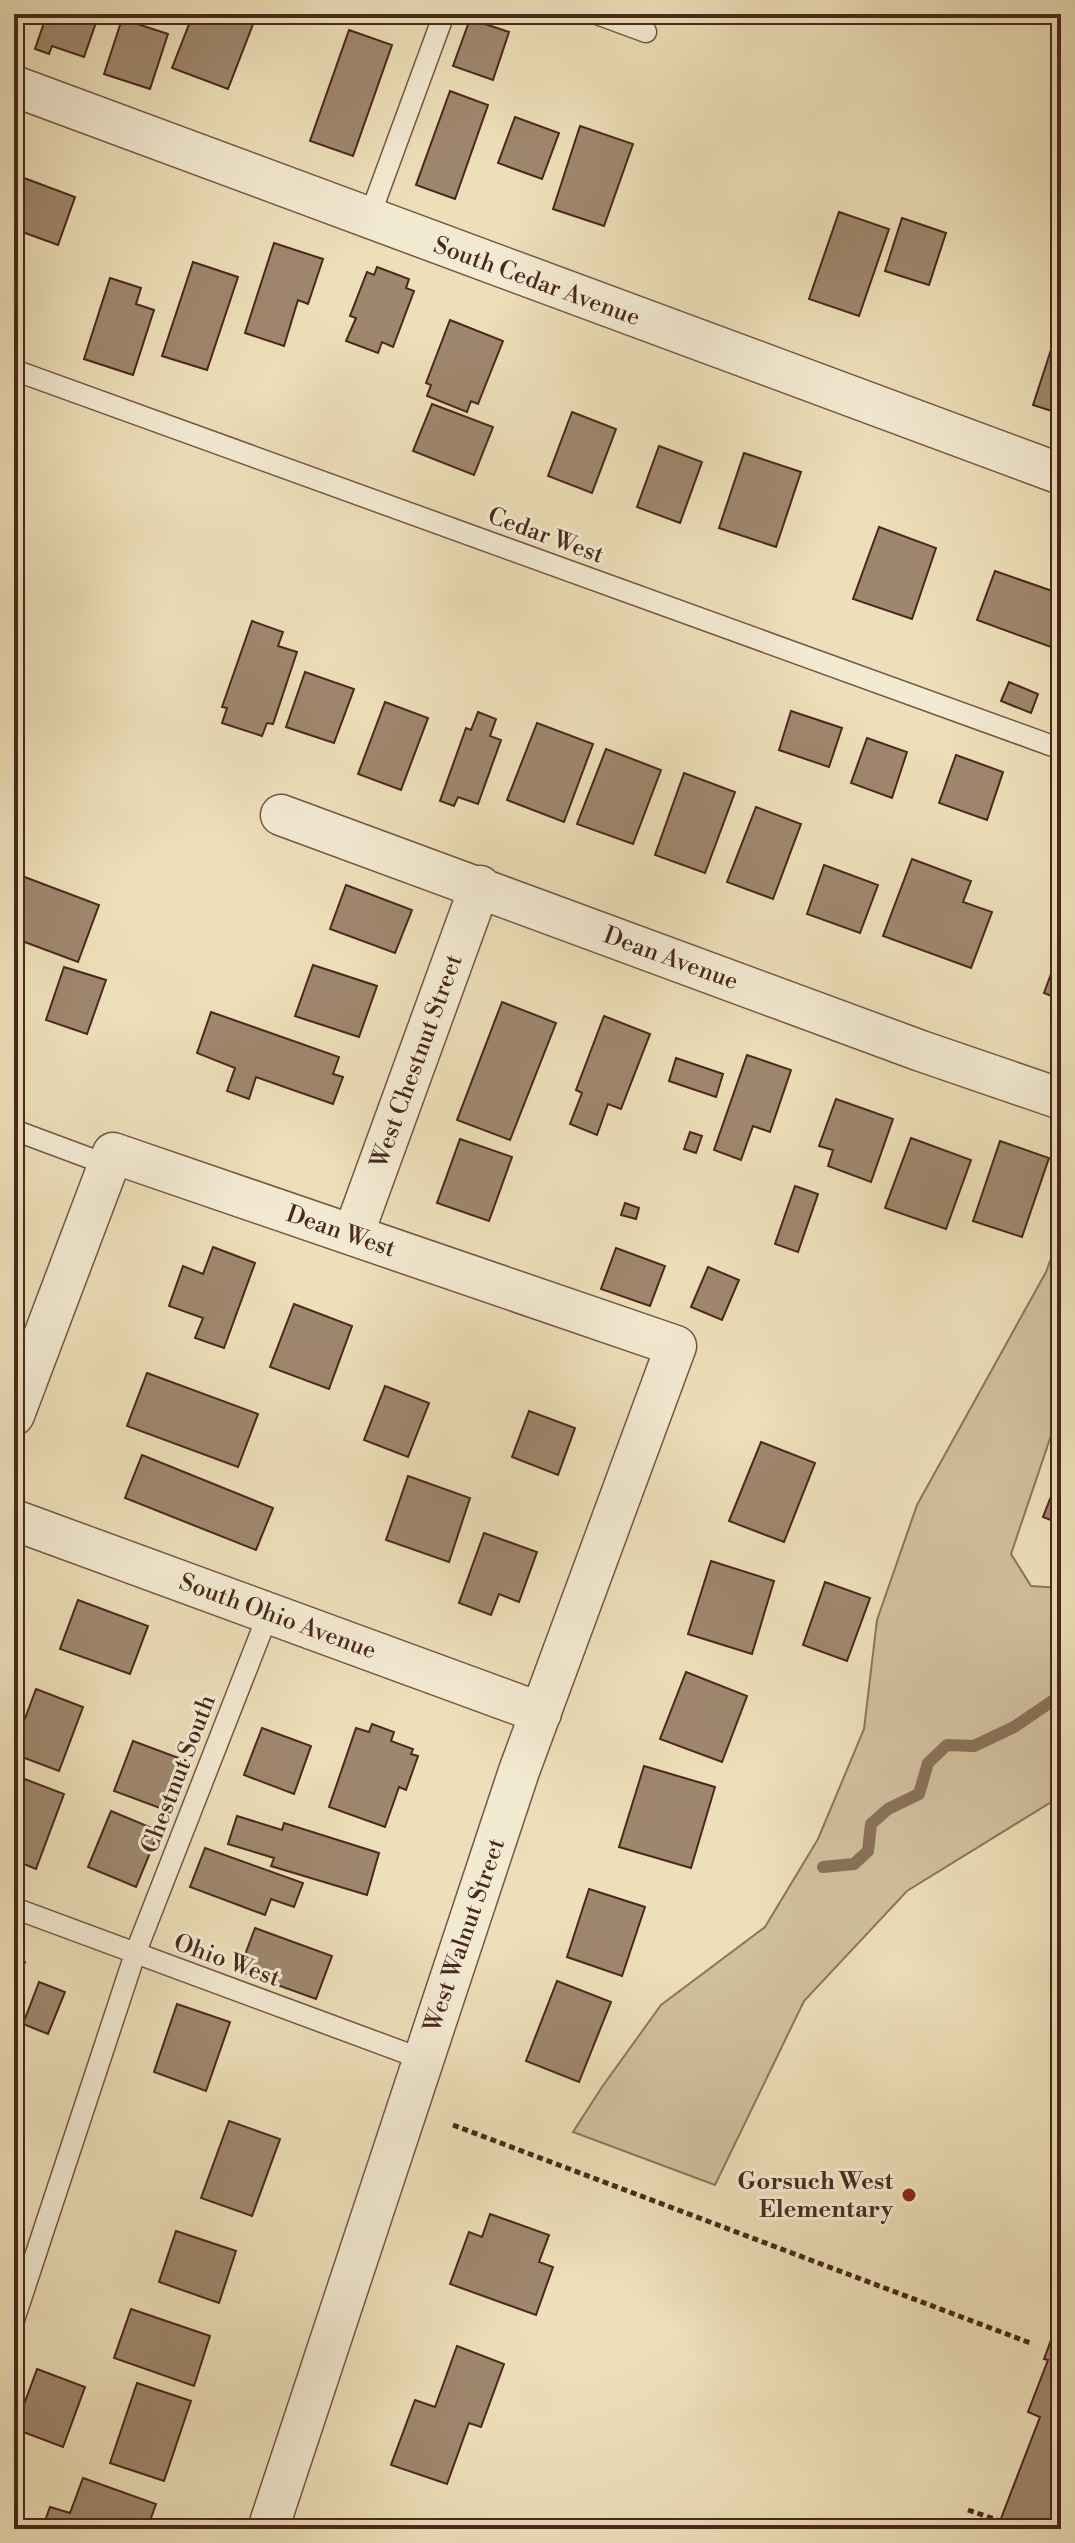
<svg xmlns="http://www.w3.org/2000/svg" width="1075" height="2543" viewBox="0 0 1075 2543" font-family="'Libre Bodoni',serif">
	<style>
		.green { fill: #d1c09e; stroke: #8e745d; stroke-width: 2 }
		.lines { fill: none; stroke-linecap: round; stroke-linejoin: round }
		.stream { stroke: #8b715a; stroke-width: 12 }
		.building { fill: #9f876e; stroke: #4a281c; stroke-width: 2 }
		.service-casing { stroke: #735643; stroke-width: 23 }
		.minor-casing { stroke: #735643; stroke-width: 43 }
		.path { stroke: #4a281c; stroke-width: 5; stroke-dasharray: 6 4; stroke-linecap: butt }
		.service { stroke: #f3ead2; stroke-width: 20 }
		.minor { stroke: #f3ead2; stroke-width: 40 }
		.poi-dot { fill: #8f2418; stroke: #f3ead2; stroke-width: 3 }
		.labels { text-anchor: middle; stroke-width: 6; stroke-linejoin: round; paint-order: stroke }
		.street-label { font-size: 24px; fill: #4a281c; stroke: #f3ead2 }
		.poi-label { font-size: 24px; font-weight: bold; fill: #4a281c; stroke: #f3ead2; text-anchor: end }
	</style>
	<rect width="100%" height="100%" fill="#eddfb9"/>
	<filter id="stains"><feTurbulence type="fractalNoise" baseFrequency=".0025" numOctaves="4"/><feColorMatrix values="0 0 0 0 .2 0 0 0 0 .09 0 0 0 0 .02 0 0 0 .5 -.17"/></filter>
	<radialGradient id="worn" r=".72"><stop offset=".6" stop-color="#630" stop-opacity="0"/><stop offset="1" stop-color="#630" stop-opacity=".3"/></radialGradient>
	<path class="green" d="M1061,1231V1406L1011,1554L1031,1586L1061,1588V1796L907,1891L804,2001L715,2185L573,2132L602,2087L661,2005L765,1927L818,1839L864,1729L877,1620L917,1505L1046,1272Z"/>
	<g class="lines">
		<path class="stream" d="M823,1867L854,1864L868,1851L871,1824L888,1809L919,1794L928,1763L947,1745L974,1746L1014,1727L1061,1695"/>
	</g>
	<path class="building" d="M47,14H99L84,57L52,46L49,54L35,49Z
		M193,14H216L230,19L233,14H257L228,89L172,68Z
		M122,19L168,34L150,89L104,74Z
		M470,19L509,32L493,80L453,66Z
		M349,30L392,45L353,156L310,141Z
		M450,91L488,105L455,199L416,185Z
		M515,117L559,133L542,179L498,163Z
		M580,126L633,144L604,226L553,209Z
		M16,175L75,197L58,245L14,229Z
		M839,212L889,229L859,316L809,299Z
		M902,218L946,233L929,285L885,271Z
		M274,243L323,259L308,304L298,300L284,346L245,333Z
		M193,262L238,277L207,370L162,356Z
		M377,267L409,279L406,288L414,291L393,347L382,342L378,353L346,341L356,318L350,316L367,272L374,275Z
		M110,278L141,288L136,304L154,310L133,375L84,359Z
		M1061,319V414L1033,405Z
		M450,320L503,341L478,404L471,401L467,412L427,396L431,385L426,383Z
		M432,404L493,427L474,475L413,451Z
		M572,412L616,429L592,493L548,476Z
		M659,446L702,462L680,523L637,507Z
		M744,453L801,472L776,547L719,528Z
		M879,527L936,548L912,619L853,599Z
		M995,571L1061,594V621L1051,647L977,620Z
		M252,621L283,632L278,646L297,652L273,724L267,723L262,736L222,723L227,708L222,707Z
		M305,672L354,689L334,743L286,727Z
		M1009,682L1038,694L1031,713L1001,701Z
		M385,702L428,718L401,790L358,774Z
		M791,711L842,728L829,767L779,750Z
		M478,712L496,719L490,736L501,740L478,804L458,797L454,806L440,801L466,728L471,730Z
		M537,723L593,744L564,822L507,800Z
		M867,738L907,752L892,798L851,783Z
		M606,749L661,770L633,844L577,824Z
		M956,755L1003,772L987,820L939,803Z
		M684,773L735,792L705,873L655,855Z
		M756,807L801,824L773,899L727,882Z
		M912,859L971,881L963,902L992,912L971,968L883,936Z
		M824,865L878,885L860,933L807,914Z
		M14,873L99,905L78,962L14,938Z
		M346,885L412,910L395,953L330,929Z
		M1061,947V1000L1044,993Z
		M313,965L377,986L359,1037L295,1016Z
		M64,967L106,980L87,1034L46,1020Z
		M502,1002L556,1023L510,1140L457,1120Z
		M211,1012L339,1057L333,1074L343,1077L333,1104L256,1077L249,1099L227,1091L235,1068L197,1053Z
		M604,1016L650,1034L621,1109L608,1104L597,1135L570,1124L582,1093L576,1090Z
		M747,1055L791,1070L770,1132L753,1126L741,1160L714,1150Z
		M676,1058L723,1074L716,1097L669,1081Z
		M836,1099L893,1119L871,1182L828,1166L833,1150L819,1146Z
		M690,1132L702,1136L696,1153L684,1149Z
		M911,1138L971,1160L946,1229L885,1208Z
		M460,1139L512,1157L489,1221L437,1203Z
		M1000,1141L1049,1158L1022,1237L973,1221Z
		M795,1186L818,1194L798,1252L775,1244Z
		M625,1203L639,1208L636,1219L621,1215Z
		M213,1247L255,1263L224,1348L195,1338L203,1318L169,1306L183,1266L203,1274Z
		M616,1248L665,1266L650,1306L601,1289Z
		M708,1267L739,1280L722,1320L691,1307Z
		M294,1304L352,1326L329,1389L270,1367Z
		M147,1373L258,1414L238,1467L127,1426Z
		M385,1386L429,1403L408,1457L364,1440Z
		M529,1411L575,1428L558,1475L512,1457Z
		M761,1442L815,1463L784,1542L729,1521Z
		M142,1455L273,1508L256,1550L125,1498Z
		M1061,1471V1524L1043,1517Z
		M408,1476L470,1498L449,1562L386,1540Z
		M484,1533L537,1552L519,1602L499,1594L491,1615L459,1603Z
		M711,1561L774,1581L752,1654L688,1634Z
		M825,1582L870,1598L847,1661L803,1645Z
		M78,1600L148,1626L130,1674L60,1649Z
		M686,1672L747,1696L722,1762L660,1739Z
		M36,1689L83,1707L59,1771L14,1754V1748Z
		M372,1724L394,1732L391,1741L413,1749L411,1754L418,1756L406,1790L399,1787L385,1827L329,1807L356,1728L369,1732Z
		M262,1728L311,1746L294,1794L244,1775Z
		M133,1741L187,1761L168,1811L114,1791Z
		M644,1766L715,1787L691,1868L619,1847Z
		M14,1775L64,1794L36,1869L14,1860Z
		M111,1811L159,1831L136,1887L88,1867Z
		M237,1816L282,1830L284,1823L379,1853L367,1895L271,1866L274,1858L228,1844Z
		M205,1848L303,1883L294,1907L271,1899L265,1915L190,1887Z
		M589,1889L645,1907L622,1976L567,1957Z
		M255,1928L332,1956L316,1999L239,1971Z
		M14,1958L25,1962L14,1990Z
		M557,1981L611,2002L579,2082L526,2061Z
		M39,1982L65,1992L48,2034L23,2024Z
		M177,2004L230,2022L206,2091L154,2072Z
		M229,2121L280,2139L252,2216L201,2198Z
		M490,2214L549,2235L539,2262L553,2267L536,2315L450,2284L469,2232L482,2237Z
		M176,2231L236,2251L219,2303L159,2282Z
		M131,2309L210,2336L194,2386L114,2358Z
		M1061,2313V2529H997L1040,2417L1028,2412L1048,2360L1044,2359Z
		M457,2346L504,2364L481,2427L469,2423L447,2484L391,2465L415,2400L435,2407Z
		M37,2369L85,2387L63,2447L15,2429Z
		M137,2383L191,2401L164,2481L110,2463Z
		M83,2478L156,2504L147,2529H42L50,2507L70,2513Z"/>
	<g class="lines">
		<defs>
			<path id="service" d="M597,14L646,32
				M369,218L444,14
				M14,370L1061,749
				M14,1130L108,1165
				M14,1908L422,2059
				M14,2320L135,1954L269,1612"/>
			<path id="minor" d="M14,86L1061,474
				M281,815L921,1051L1061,1099
				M353,1235L480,886
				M14,1415L113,1153L676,1346L519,1771L268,2529
				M14,1520L541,1713"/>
		</defs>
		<use href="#service" class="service-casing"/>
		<use href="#minor" class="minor-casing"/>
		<path class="path" d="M453,2125L1033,2344
			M968,2510L1000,2521"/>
		<use href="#service" class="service"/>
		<use href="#minor" class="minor"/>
	</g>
	<circle class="poi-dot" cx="909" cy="2195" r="8"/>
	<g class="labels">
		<g class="street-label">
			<text transform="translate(537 281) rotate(20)" y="8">South Cedar Avenue</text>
			<text transform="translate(546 535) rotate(20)" y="8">Cedar West</text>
			<text transform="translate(671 958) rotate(20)" y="8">Dean Avenue</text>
			<text transform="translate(416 1061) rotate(-70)" y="8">West Chestnut Street</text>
			<text transform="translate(341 1231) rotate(19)" y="8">Dean West</text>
			<text transform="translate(278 1616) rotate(20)" y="8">South Ohio Avenue</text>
			<text transform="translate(178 1774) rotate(-69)" y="8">Chestnut South</text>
			<text transform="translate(464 1935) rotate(-71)" y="8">West Walnut Street</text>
			<text transform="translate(227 1960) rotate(20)" y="8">Ohio West</text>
		</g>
		<g class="poi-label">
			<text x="893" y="2189">Gorsuch West<tspan x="893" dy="28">Elementary</tspan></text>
		</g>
	</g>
	<rect width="1075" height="2543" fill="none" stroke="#eddfb9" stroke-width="48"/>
	<rect x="16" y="16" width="1043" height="2511" fill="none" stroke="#4a281c" stroke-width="4"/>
	<rect x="24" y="24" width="1027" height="2495" fill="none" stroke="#4a281c" stroke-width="2"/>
	<rect width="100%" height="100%" filter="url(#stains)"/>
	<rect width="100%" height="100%" fill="url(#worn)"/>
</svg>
